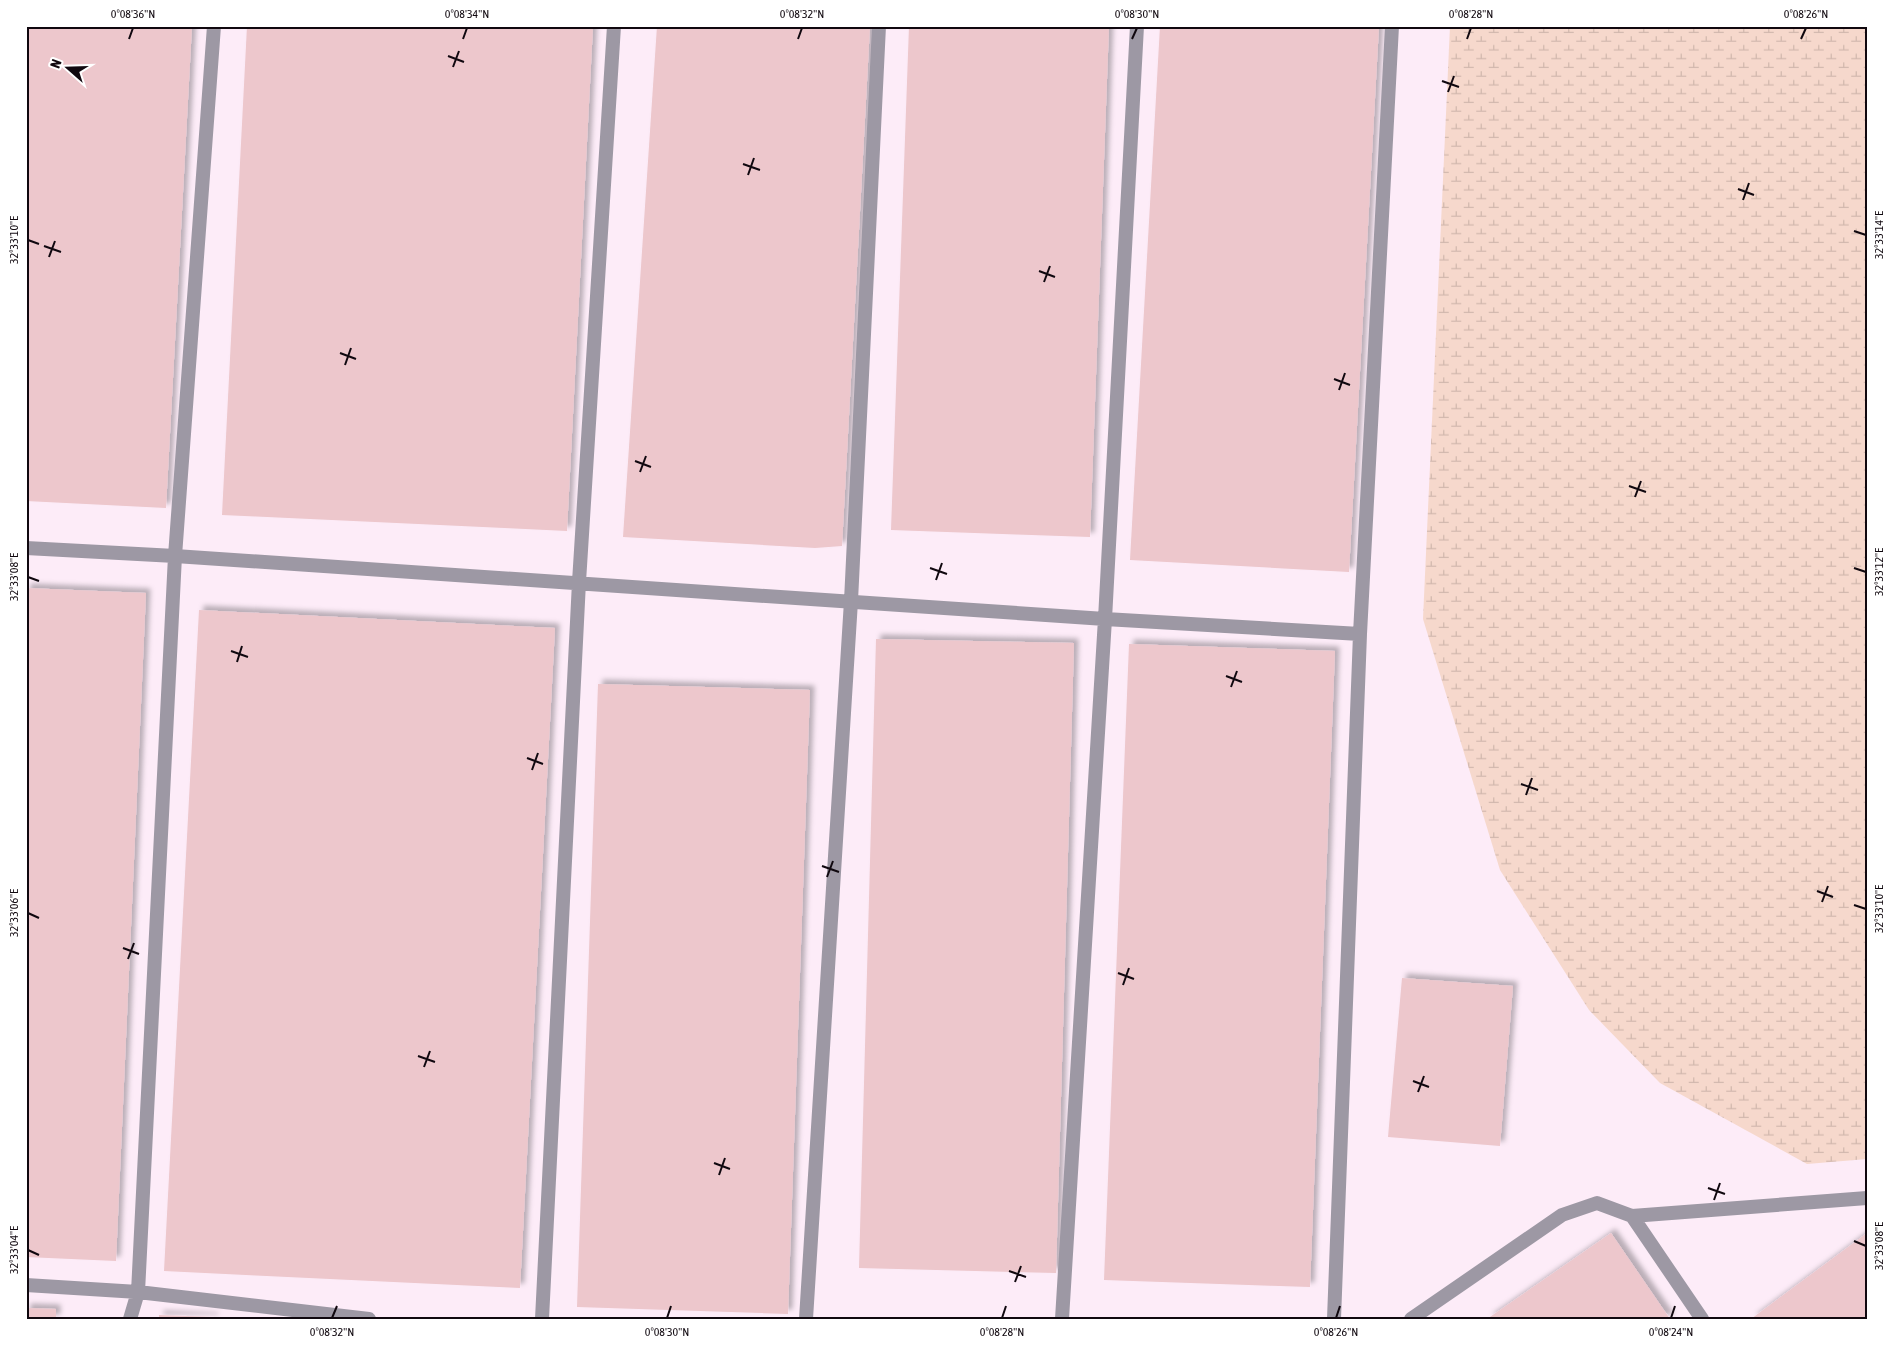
<svg xmlns="http://www.w3.org/2000/svg" width="1893" height="1345" viewBox="0 0 1893 1345" font-family="'Asap Condensed',sans-serif">
	<style>
		.wetland { fill: url(#wetland-marsh) }
		.building { fill: #edc7cc; filter: url(#shadow) }
		.lines { fill: none; stroke-linecap: round; stroke-linejoin: round }
		.service { stroke: #9d98a4; stroke-width: 14 }
		.ticks { fill: none; stroke: #10080f; stroke-width: 2 }
		.neatline { fill: none; stroke: #10080f; stroke-width: 2 }
		.ticks-label { font-size: 12px; text-anchor: middle; fill: #10080f }
	</style>
	<defs>
		<pattern id="wetland-marsh" width="20" height="14" patternUnits="userSpaceOnUse" patternTransform="scale(1.25)"><rect width="20" height="14" fill="#f6d8cc"/><path d="M1 5h8M5 5V1M11 12h8M15 12V8" fill="none" stroke="#d2b8ae"/></pattern>
		<filter id="shadow"><feDropShadow dx="4.5" dy="-4.5" stdDeviation="2.5" flood-color="#0004"/></filter>
	</defs>
	<rect width="100%" height="100%" fill="#fdecf8"/>
	<path class="wetland" d="M1450,26H1867V1159L1807,1164L1660,1083L1589,1010L1500,870L1423,619Z"/>
	<path class="building" d="M26,26H192L166,508L26,501Z
		M247,26H593L567,531L222,515Z
		M657,26H870L842,546L815,548L623,537Z
		M909,26H1109L1090,537L891,530Z
		M1160,26H1379L1349,572L1130,560Z
		M26,588L146,593L116,1261L26,1257Z
		M199,610L555,628L520,1288L164,1271Z
		M876,639L1074,643L1056,1273L859,1268Z
		M1129,644L1335,651L1310,1287L1104,1280Z
		M598,684L810,690L788,1314L577,1307Z
		M1402,978L1513,986L1500,1146L1388,1137Z
		M1611,1233L1670,1319H1487Z
		M1867,1233V1319H1751Z
		M26,1308L56,1309V1319H26Z
		M159,1315L214,1317V1319H159Z"/>
	<g class="lines">
		<path class="service" d="M26,548L175,556L1105,619L1360,634
			M1632,1216L1867,1198
			M26,1285L138,1292L369,1319
			M130,1319L138,1292L175,556L214,26
			M542,1319L579,582L614,26
			M806,1319L851,601L879,26
			M1062,1319L1105,619L1137,26
			M1334,1319L1360,634L1392,26
			M1411,1319L1562,1215L1597,1203L1632,1216L1702,1319"/>
	</g>
	<path class="ticks" d="M129,39L133,28M463,39L467,28M798,39L802,28M1132,39L1137,28M1467,39L1471,28M1801,39L1806,28M448,56L464,62M453,67L459,51M1442,81L1459,87M1448,92L1454,76M743,164L760,170M748,175L754,158M1738,189L1754,195M1743,200L1749,183M1854,231L1866,235M28,240L39,244M44,246L61,252M49,257L55,241M1039,271L1055,277M1044,282L1050,266M340,353L356,359M345,365L351,348M1334,379L1350,385M1339,390L1345,373M635,461L651,467M640,472L646,456M1629,486L1646,492M1635,497L1641,481M930,568L947,574M1854,568L1866,572M28,577L39,581M936,580L942,563M231,651L248,657M237,662L242,646M1226,676L1242,682M1231,687L1237,671M527,758L543,764M532,770L538,753M1521,784L1538,790M1526,795L1532,778M822,866L839,872M827,877L833,861M1817,891L1833,897M1822,902L1828,886M1854,905L1866,909M28,913L39,918M123,948L139,954M128,959L134,943M1118,973L1134,979M1123,985L1129,968M418,1056L435,1062M424,1067L430,1051M1413,1081L1429,1087M1418,1092L1424,1076M714,1163L730,1169M719,1175L725,1158M1708,1188L1725,1194M1714,1200L1720,1183M1854,1241L1866,1246M28,1250L39,1255M1009,1271L1026,1277M1015,1282L1021,1266M332,1318L337,1306M667,1318L671,1306M1002,1318L1006,1306M1336,1318L1340,1306M1671,1318L1675,1306"/>
	<rect width="1893" height="1345" fill="none" stroke="#ffffff" stroke-width="55"/>
	<g transform="translate(68 68) rotate(290)" stroke="#ffffff" stroke-width="4" paint-order="stroke">
	<path d="M0-4L9 19L0 12L-9 19Z" fill="#10080f"/>
	<text y="-8" font-size="14" font-weight="bold" text-anchor="middle" fill="#10080f">N</text>
	</g>
	<rect x="28" y="28" width="1838" height="1290" class="neatline"/>
	<g class="ticks-label">
		<text x="133" y="18">0°08'36"N</text>
		<text x="467" y="18">0°08'34"N</text>
		<text x="802" y="18">0°08'32"N</text>
		<text x="1137" y="18">0°08'30"N</text>
		<text x="1471" y="18">0°08'28"N</text>
		<text x="1806" y="18">0°08'26"N</text>
		<text transform="translate(1879 235) rotate(-90)" y="4">32°33'14"E</text>
		<text transform="translate(14 240) rotate(-90)" y="4">32°33'10"E</text>
		<text transform="translate(1879 572) rotate(-90)" y="4">32°33'12"E</text>
		<text transform="translate(14 577) rotate(-90)" y="4">32°33'08"E</text>
		<text transform="translate(1879 909) rotate(-90)" y="4">32°33'10"E</text>
		<text transform="translate(14 913) rotate(-90)" y="4">32°33'06"E</text>
		<text transform="translate(1879 1246) rotate(-90)" y="4">32°33'08"E</text>
		<text transform="translate(14 1250) rotate(-90)" y="4">32°33'04"E</text>
		<text x="332" y="1336">0°08'32"N</text>
		<text x="667" y="1336">0°08'30"N</text>
		<text x="1002" y="1336">0°08'28"N</text>
		<text x="1336" y="1336">0°08'26"N</text>
		<text x="1671" y="1336">0°08'24"N</text>
	</g>
</svg>
